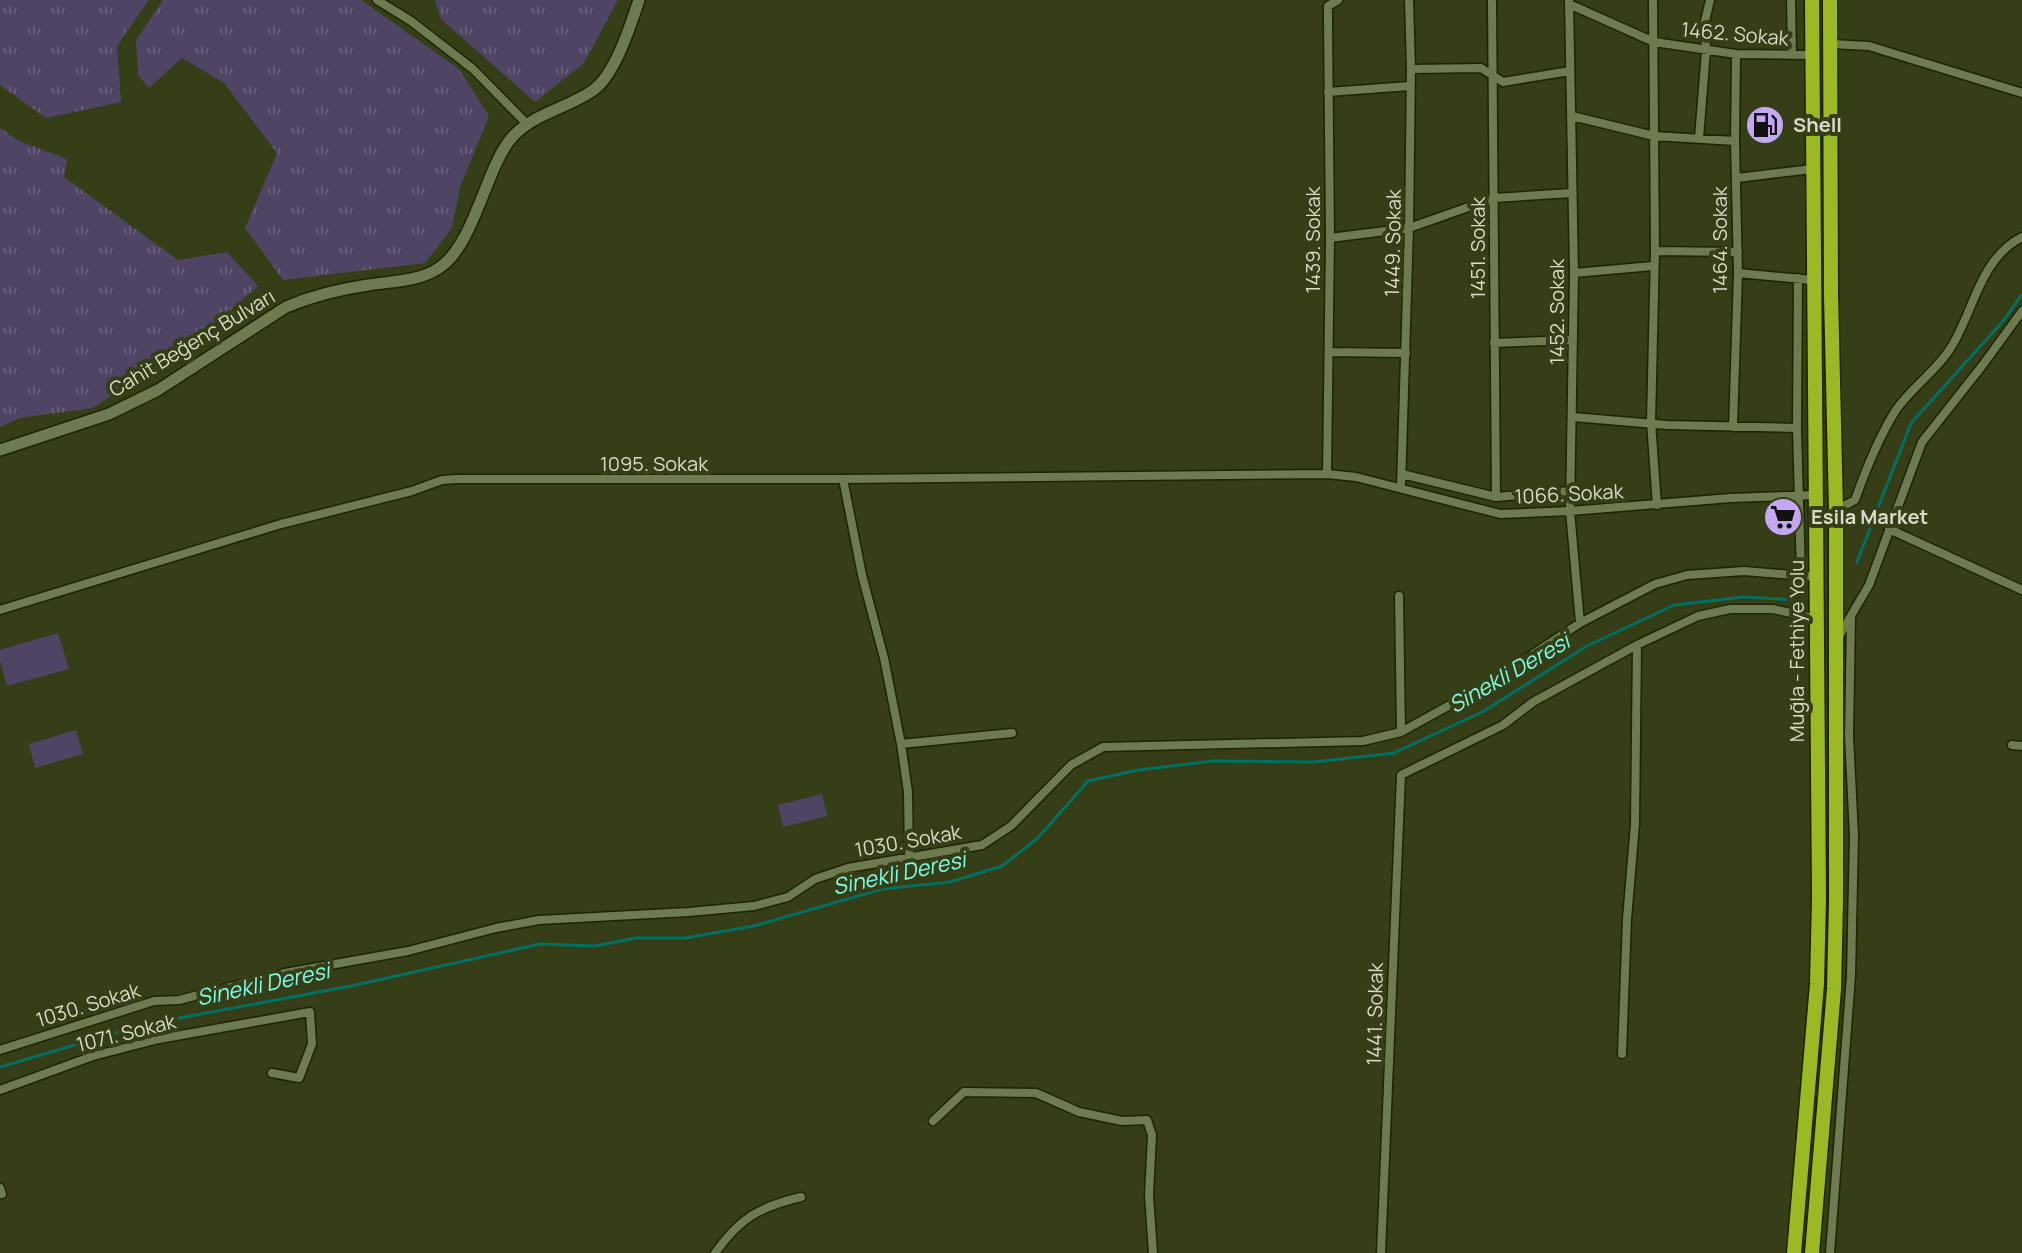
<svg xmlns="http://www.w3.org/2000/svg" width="2022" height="1253" viewBox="0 0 2022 1253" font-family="Manrope,sans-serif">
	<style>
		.grass { fill: url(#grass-tufts) }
		.pitch { fill: #504464 }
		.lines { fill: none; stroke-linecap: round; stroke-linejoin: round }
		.stream { stroke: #017063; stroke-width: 3 }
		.street-casing { stroke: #1c2400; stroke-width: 11 }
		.secondary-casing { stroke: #1c2400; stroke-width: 14 }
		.highway-casing { stroke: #1c2400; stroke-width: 17 }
		.street { stroke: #6e7a50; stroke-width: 8 }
		.secondary { stroke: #6e7a50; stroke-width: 11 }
		.highway { stroke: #9bb922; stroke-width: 14 }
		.labels { text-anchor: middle; stroke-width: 8; stroke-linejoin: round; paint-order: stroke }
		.street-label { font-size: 20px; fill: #d6dcc6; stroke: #353e16 }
		.poi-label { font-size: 20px; font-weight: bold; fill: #d6dcc6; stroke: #353e16; text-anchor: start }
		.water-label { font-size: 22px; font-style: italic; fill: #7cfbe5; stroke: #353e16 }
	</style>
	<defs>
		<pattern id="grass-tufts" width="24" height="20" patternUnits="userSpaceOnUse" patternTransform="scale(2)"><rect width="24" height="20" fill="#504464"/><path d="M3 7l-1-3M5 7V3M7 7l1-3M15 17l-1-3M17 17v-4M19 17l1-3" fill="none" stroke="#685e79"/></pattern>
	</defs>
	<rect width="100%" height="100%" fill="#353e16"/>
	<path class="grass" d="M0,0H149L117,46L121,102L46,118L0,85Z
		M163,0H361L459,69L489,116L460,187L452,228L425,263L283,280L245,228L277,153L224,83L182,58L149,88L138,75L136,40Z
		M435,0H618L584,63L535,102L441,19Z
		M0,128L19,141L67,159L64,177L178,260L227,252L258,286L177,357L92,408L20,418L0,427Z"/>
	<path class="pitch" d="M58,633L69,669L7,686L0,661V650Z
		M76,730L83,754L35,768L29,744Z
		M822,794L827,816L783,827L778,805Z"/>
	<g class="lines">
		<path class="stream" d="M1857,562L1911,423L2004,320L2022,294
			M0,1067L142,1025L351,986L540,944L595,946L636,938H685L754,926L882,889L950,882L1002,866L1037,839L1088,781L1138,770L1214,761L1314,762L1394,753L1484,711L1587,646L1674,605L1744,597L1795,600"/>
		<defs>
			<path id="street" d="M377,0L411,21L473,69L527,124
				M1492,0L1496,497
				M1569,0L1574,273L1570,511L1580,623
				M1653,0L1655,251L1651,422L1657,505
				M1791,0L1792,55
				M1569,4L1654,42L1736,54L1811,55
				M1831,44L1869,46L2022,93
				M1411,69L1481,68L1503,82L1570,71
				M1328,92L1410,86
				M1572,116L1654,136L1735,141
				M1699,138L1706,51L1705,21L1710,0
				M1737,178L1812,169
				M1330,238L1409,228L1494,198L1572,193
				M1655,251L1738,252
				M1574,273L1653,266
				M1738,273L1812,280
				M1798,278L1797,428L1801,575
				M1494,343L1572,340
				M1329,352L1406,353
				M1573,417L1667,425L1797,428
				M1733,427L1738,273L1735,141L1736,54
				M1327,474L1330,238L1328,21V6L1338,0
				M1402,474L1496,497L1571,491
				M843,479L862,575L884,658L901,744L908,792L909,856
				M1401,487L1409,228L1411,69L1409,0
				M1836,510L1855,500C1866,469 1878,438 1896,410C1911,388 1935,372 1950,349C1974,312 1979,259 2022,237
				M1889,529L2022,590
				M1399,596L1401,732
				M0,610L281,524L412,491L442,480L457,479H843L1327,474L1356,477L1500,514L1570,511L1731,498L1817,495
				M1838,638L1869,585L1922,442L1982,366L2022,311
				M901,744L1012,733
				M2012,745L2022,746
				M0,1050L154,1001L179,1000L285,973L408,951L496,928L539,920L689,912L754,906L788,897L815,879L848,868L982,845L1011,826L1071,765L1103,747L1363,741L1401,732L1488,684L1580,623L1655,584L1687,575L1744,571L1817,577
				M1622,1054L1627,919L1635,824L1637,645
				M0,1090L93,1056L159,1039L310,1012L312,1044L299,1078L272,1073
				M933,1121L964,1092L1036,1093L1079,1112L1122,1121L1147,1120L1152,1135L1149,1195L1153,1253
				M0,1188L2,1194
				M715,1253C740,1218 759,1207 801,1197
				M1381,1253L1401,775L1503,725L1533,702L1637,645L1698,616L1730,609H1773L1817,619
				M1830,1253L1851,976L1854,835L1849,736L1851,618"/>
			<path id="secondary" d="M0,450L109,414L158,390L286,307C312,296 340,289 368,285C392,281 418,282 439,268C473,246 485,173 509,141C530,114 566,109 592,91C615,76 630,26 639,0"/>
			<path id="highway" d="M1794,1253L1817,984L1819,899L1812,0
				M1812,1253L1834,989L1836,902V510L1831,294L1830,0"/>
		</defs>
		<use href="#street" class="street-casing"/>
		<use href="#secondary" class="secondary-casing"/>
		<use href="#highway" class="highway-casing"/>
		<use href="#street" class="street"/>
		<use href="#secondary" class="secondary"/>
		<use href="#highway" class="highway"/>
	</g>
	<defs>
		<symbol id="fuel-disc" viewBox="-11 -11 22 22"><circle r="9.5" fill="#c3a7f2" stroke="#353e16"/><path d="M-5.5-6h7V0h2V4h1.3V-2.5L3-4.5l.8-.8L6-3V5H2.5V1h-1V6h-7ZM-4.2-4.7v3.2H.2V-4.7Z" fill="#111"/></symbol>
		<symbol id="supermarket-disc" viewBox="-11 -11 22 22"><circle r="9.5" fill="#c3a7f2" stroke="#353e16"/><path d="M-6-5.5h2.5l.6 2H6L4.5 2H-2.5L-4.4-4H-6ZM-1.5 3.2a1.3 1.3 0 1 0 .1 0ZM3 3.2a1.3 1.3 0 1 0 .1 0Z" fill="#111"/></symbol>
	</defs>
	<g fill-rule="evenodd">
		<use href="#fuel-disc" x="1743" y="103" width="44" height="44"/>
		<use href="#supermarket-disc" x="1761" y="495" width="44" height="44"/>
	</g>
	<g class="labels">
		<g class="street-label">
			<text transform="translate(1735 34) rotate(5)" y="7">1462. Sokak</text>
			<text transform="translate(1313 240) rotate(-90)" y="7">1439. Sokak</text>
			<text transform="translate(1720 240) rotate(-90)" y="7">1464. Sokak</text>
			<text transform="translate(1393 243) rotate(-89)" y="7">1449. Sokak</text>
			<text transform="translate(1478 248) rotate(-90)" y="7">1451. Sokak</text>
			<text transform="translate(1557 312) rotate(-90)" y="7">1452. Sokak</text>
			<text transform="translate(192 343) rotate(-31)" y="7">Cahit Beğenç Bulvarı</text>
			<text x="654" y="471">1095. Sokak</text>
			<text transform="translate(1569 494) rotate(-3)" y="7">1066. Sokak</text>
			<text transform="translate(1797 651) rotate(-90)" y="7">Muğla - Fethiye Yolu</text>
			<text transform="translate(908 841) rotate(-10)" y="7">1030. Sokak</text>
			<text transform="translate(88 1005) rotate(-17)" y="7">1030. Sokak</text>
			<text transform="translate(1375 1014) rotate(-89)" y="7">1441. Sokak</text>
			<text transform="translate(126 1033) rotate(-14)" y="7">1071. Sokak</text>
		</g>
		<g class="poi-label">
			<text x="1793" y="132">Shell</text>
			<text x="1811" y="524">Esila Market</text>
		</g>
		<g class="water-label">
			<text transform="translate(1509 673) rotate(-30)" y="8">Sinekli Deresi</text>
			<text transform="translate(899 873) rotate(-12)" y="8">Sinekli Deresi</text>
			<text transform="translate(263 984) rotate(-12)" y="8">Sinekli Deresi</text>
		</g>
	</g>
</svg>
